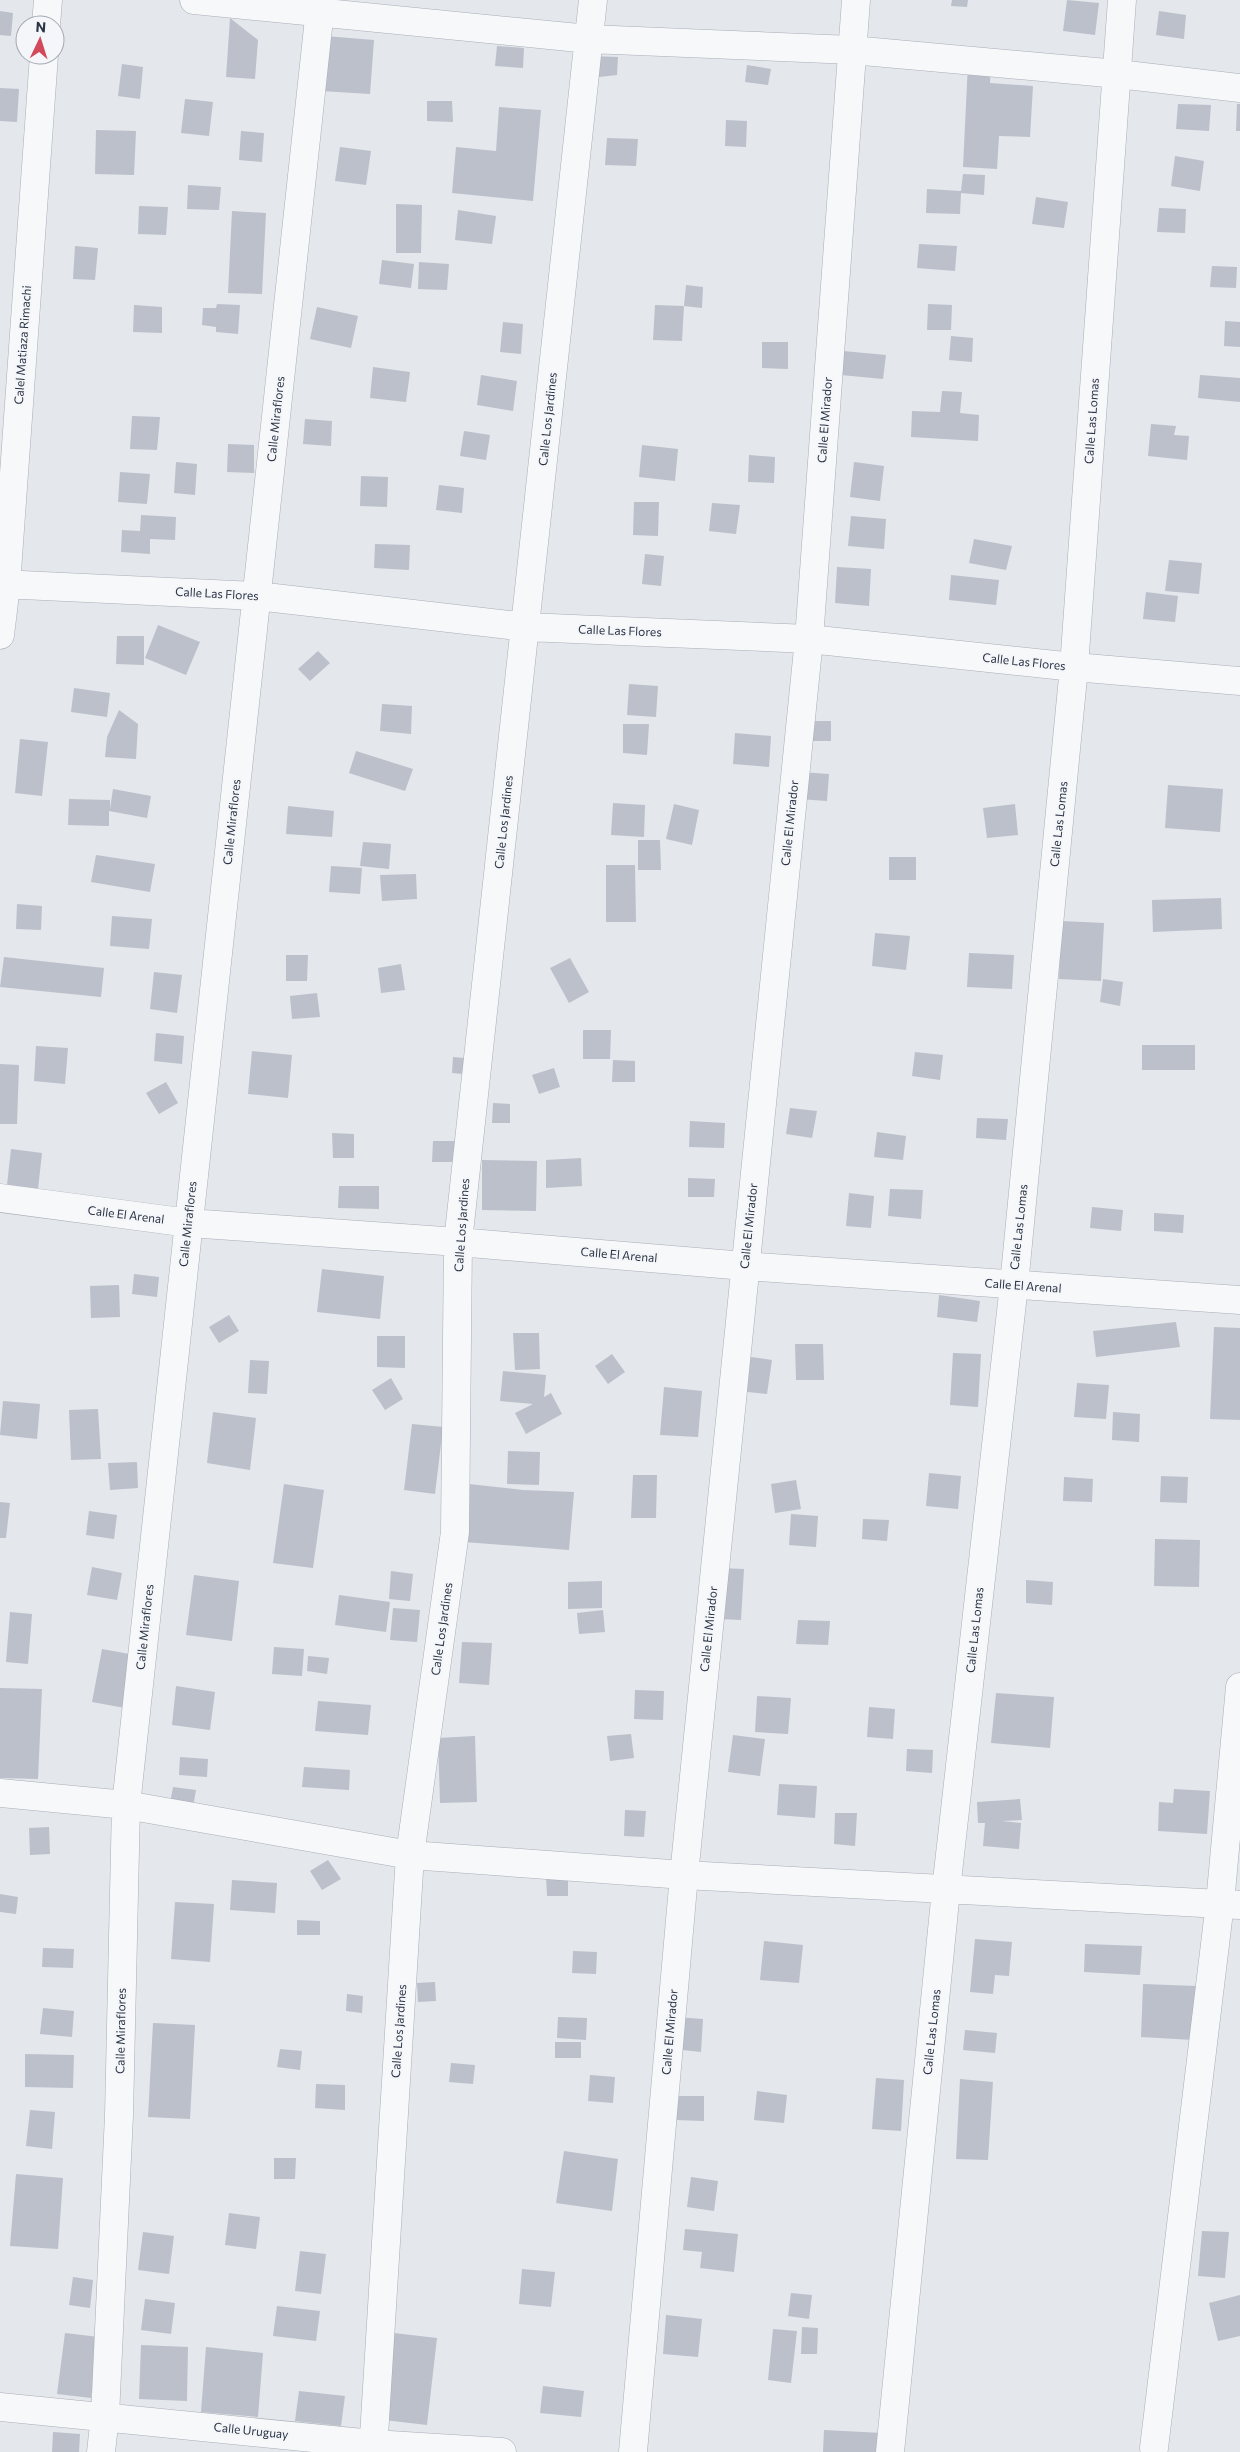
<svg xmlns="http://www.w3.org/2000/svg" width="1240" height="2452" viewBox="0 0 1240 2452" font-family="Commissioner,sans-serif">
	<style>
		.building { fill: #bbc0ca }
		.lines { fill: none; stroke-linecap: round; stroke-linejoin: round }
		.minor-casing { stroke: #a9aeb7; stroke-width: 29 }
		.minor { stroke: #f7f8fa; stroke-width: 28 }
		.labels { text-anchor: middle; stroke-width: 4; stroke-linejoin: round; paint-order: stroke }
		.street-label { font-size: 12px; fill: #2b3445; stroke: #f4f6f9 }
	</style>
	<rect width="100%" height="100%" fill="#e4e7ec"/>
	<path class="building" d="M952,0H968L967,7L951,6Z
		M1067,0L1099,3L1095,35L1063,31Z
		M0,11L13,13L11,36L0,35Z
		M1159,11L1186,15L1184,39L1156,35Z
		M230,18L258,40L255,79L226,77Z
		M325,36L374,40L370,94L321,91Z
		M497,46L524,48L523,68L495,66Z
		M591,56L618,57L617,75L590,78Z
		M968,63L991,64L990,83L1033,86L1030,137L999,136L997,169L963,167Z
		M122,64L143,67L140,99L118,96Z
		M747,65L771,69L768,85L745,82Z
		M0,88L19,89L17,122L0,121Z
		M185,99L213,102L209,136L181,133Z
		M427,101H452L453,122L427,121Z
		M1178,104L1211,105L1209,131L1176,129Z
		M1237,104H1240V131H1236Z
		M499,107L541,110L533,201L452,193L456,147L496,151Z
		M726,120L747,121L746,147L725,146Z
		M96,130L136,131L134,175L95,174Z
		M241,131L264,133L262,162L239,160Z
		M607,138L638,139L636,166L605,165Z
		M340,147L371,151L366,185L335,181Z
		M1175,156L1204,161L1200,191L1171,186Z
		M963,174L985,175L984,195L961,193L960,214L926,213L927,189L961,191Z
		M188,185L221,187L219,210L187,209Z
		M1036,197L1068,202L1064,228L1032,224Z
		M396,204L422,205L421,253H396Z
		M139,206L168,207L166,235L138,234Z
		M1159,208L1186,209L1185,233L1157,232Z
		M458,210L496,216L492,244L455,240Z
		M232,211L266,213L262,294L228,293Z
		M919,244L957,246L955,271L917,268Z
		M75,246L98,248L95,280L73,279Z
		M382,260L414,264L411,288L379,284Z
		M419,262L449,264L447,290L418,289Z
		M1212,266L1237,267L1236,288L1210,287Z
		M686,285L703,287L702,308L684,306Z
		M217,304L240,305L238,334L216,332V327L202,325L203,308H216Z
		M928,304L952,305L951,330H927Z
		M134,305L162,307V333L133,332Z
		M655,305L684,306L682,341L653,340Z
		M317,307L358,316L351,348L310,339Z
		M1225,321L1240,322V347L1224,346Z
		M503,322L523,324L521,354L500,352Z
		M951,336L973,338L972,362L949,360Z
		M762,342H788V369L762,368Z
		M843,351L886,355L883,379L841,375Z
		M373,367L410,372L406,402L370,398Z
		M481,375L517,381L513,411L477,405Z
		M1200,375L1240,378V402L1198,398Z
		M942,391L962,392L960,413L979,415L978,441L911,437L912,411L940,412Z
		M132,416L160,417L157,450L130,449Z
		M305,419L332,421L331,446L303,444Z
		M1151,424L1176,426L1174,435L1189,436L1187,460L1148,456Z
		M464,431L490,435L486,460L460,456Z
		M228,444L254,445V473L227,472Z
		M642,445L678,449L675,481L639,477Z
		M749,455L775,457L774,483L748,482Z
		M176,462L197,464L195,495L174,493Z
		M854,462L884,466L880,501L850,497Z
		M120,472L150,474L147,504L118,502Z
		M361,476L388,477L387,507L360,506Z
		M439,485L464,488L462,513L436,510Z
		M634,502H659L658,536L633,535Z
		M712,503L740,505L736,534L709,531Z
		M141,515L176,517L175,540L150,539V554L121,552L122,530L140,531Z
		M851,516L886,519L884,549L848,546Z
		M974,539L1012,546L1006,570L969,563Z
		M375,544L410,545L409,570L374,568Z
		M645,554L664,556L661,586L642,584Z
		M1169,560L1202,563L1199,594L1165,591Z
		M837,567L871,569L869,606L835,603Z
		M951,575L999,580L996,605L949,600Z
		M1146,592L1178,596L1175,622L1143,619Z
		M158,625L200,642L186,675L145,658Z
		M117,636H144V665L116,664Z
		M318,651L330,663L310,681L298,669Z
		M629,684L658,686L656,717L627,715Z
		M74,688L110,693L107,717L71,712Z
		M382,704L412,706L411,734L380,731Z
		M119,710L138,724L136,759L105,757L107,737Z
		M808,721H831V741H808Z
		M623,724H649L647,755L623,753Z
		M735,733L771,736L769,767L733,764Z
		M20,739L48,742L42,796L15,793Z
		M356,751L413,769L405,791L349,773Z
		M801,772L829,774L827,801L799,799Z
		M1168,785L1223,789L1220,832L1165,828Z
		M113,789L151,796L147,818L109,811V826L68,825L69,799L110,800V809Z
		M613,803L645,805L644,837L611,835Z
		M674,804L699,810L692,845L666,839Z
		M1015,804L1018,835L987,838L983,808Z
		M288,806L334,811L332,837L286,834Z
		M638,840H660L661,870H638Z
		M363,842L391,844L389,869L360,866Z
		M96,855L155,864L150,892L91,882Z
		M889,857H916V880H889Z
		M606,865H635L636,922H606Z
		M331,866L362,868L360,894L329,892Z
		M416,874L417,899L382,901L380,875Z
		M1221,898L1222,929L1153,932L1152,900Z
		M17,904L42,906L41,930L16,929Z
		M112,916L152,919L149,949L110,946Z
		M1061,921L1104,923L1101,981L1059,979Z
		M875,933L910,936L906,970L872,966Z
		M969,953L1014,955L1012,989L967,987Z
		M286,955H308L307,981H286Z
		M4,957L104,968L101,997L0,987Z
		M570,958L589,992L569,1003L550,968Z
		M401,964L405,990L381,993L378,968Z
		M154,972L182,975L177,1013L150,1009Z
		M1103,979L1123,982L1120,1006L1100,1002Z
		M317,993L320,1017L292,1019L290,996Z
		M583,1030H611L610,1059H583Z
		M156,1033L184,1036L182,1064L154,1061Z
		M1142,1045H1195V1070H1142Z
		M36,1046L68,1048L65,1084L34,1081Z
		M252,1051L292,1055L288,1098L248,1094Z
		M915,1052L943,1055L940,1080L912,1076Z
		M453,1057L475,1059L474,1075L452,1073Z
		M613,1060L635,1061V1082H612Z
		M0,1064L19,1065L17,1124H0Z
		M554,1068L560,1087L539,1094L532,1075Z
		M166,1082L178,1103L159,1114L146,1093Z
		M493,1103L510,1104V1123H492Z
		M790,1108L817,1111L812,1138L786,1134Z
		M977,1118L1008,1119L1006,1140L976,1138Z
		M690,1121L725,1123L724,1148L689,1147Z
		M877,1132L906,1136L903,1160L874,1157Z
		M332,1133L354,1134V1158H333Z
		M433,1141H462L463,1162H432Z
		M11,1149L42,1153L37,1198L6,1194Z
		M581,1158L582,1186L546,1188V1160Z
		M482,1160L537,1161L536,1211L482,1210Z
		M688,1178L715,1179L714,1197H688Z
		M339,1186H379V1209L338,1208Z
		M890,1189L923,1190L921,1219L888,1216Z
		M849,1193L874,1196L871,1228L846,1226Z
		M1092,1207L1123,1210L1121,1231L1090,1228Z
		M1154,1213L1184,1215L1183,1233L1154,1231Z
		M322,1269L384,1276L380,1319L317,1312Z
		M134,1274L159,1277L157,1297L132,1294Z
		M119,1285L120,1317L91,1318L90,1286Z
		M939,1295L980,1301L977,1322L937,1317Z
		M229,1315L239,1331L219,1343L209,1327Z
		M1176,1322L1180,1347L1096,1357L1093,1331Z
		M1214,1327L1240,1328V1420L1210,1419Z
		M513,1333H539L540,1369L515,1370Z
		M377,1336H405V1368L377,1367Z
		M795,1344H823L824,1380H796Z
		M953,1353L981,1354L978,1407L950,1405Z
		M612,1354L625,1372L608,1384L595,1366Z
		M744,1356L772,1360L767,1394L739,1391Z
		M250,1360L269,1361L267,1394L248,1393Z
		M503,1371L546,1375L544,1397L551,1393L562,1414L526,1434L515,1413L533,1404L500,1401Z
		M391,1378L403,1399L385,1410L372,1390Z
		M1077,1383L1109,1385L1106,1419L1074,1417Z
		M664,1387L702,1391L698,1437L660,1435Z
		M3,1401L40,1404L37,1439L0,1435Z
		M98,1409L101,1459L71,1460L69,1410Z
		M213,1412L256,1418L250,1470L207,1463Z
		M1113,1412L1140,1414L1139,1442L1112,1440Z
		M412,1424L443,1427L435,1494L404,1490Z
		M508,1451L540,1452L539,1485L507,1484Z
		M137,1462L138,1488L110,1490L108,1463Z
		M929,1473L961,1476L958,1509L926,1506Z
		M633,1475H657L656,1518H631Z
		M1161,1476L1188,1477L1187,1503L1160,1502Z
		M1064,1477L1093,1479L1092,1502L1063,1501Z
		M796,1480L801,1509L775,1513L771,1484Z
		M284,1484L324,1490L313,1568L273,1563Z
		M469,1484L523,1490L574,1492L569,1550L464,1542Z
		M0,1502L10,1503L6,1538H0Z
		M89,1511L117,1515L114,1539L86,1535Z
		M791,1514L818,1516L816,1547L789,1545Z
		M863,1519L889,1520L887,1541L862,1539Z
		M1155,1539L1200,1540L1199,1587L1154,1586Z
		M92,1567L122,1573L117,1600L87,1595Z
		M720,1568L744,1569L741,1620L718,1619Z
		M391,1571L413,1574L410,1601L389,1599Z
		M194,1575L239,1581L232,1641L186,1635Z
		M1026,1580L1053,1582L1052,1605L1026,1603Z
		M602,1581V1608L568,1609V1582Z
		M339,1595L390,1602L386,1632L335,1625Z
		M393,1608L420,1610L417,1642L390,1640Z
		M603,1610L605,1632L579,1634L577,1613Z
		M10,1612L32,1614L28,1664L6,1662Z
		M798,1620L830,1621L828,1645L796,1644Z
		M462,1642L492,1643L489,1685L459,1683Z
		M274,1647L304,1649L302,1676L272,1674Z
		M102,1649L135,1655L125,1708L92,1702Z
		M308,1656L329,1658L327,1674L307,1671Z
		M176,1686L215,1692L210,1730L172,1725Z
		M0,1688L42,1689L38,1779L0,1778Z
		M635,1690L664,1691L663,1720L634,1719Z
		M996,1693L1054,1697L1050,1748L991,1743Z
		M757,1696L791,1698L788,1734L755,1732Z
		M318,1701L371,1705L368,1735L315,1731Z
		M869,1707L895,1709L893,1739L867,1737Z
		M631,1734L634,1758L610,1761L607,1736Z
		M733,1735L765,1739L760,1776L728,1772Z
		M475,1736L477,1802L440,1803L438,1738Z
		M907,1749L933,1750L932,1773L906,1771Z
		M180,1757L208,1759L207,1777L179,1775Z
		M304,1767L350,1770L349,1790L302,1787Z
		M779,1784L817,1786L815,1818L777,1815Z
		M173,1787L196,1790L193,1807L170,1803Z
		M1174,1789L1210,1791L1207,1834L1158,1831L1159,1802L1173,1803Z
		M1020,1799L1022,1820L1002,1821L1021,1823L1019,1849L983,1846L985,1823H978L977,1802Z
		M625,1810L646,1811L644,1837L624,1836Z
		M835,1813H857L855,1846L834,1844Z
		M49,1827L50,1854L30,1855L29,1828Z
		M328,1860L341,1879L322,1890L310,1871Z
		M568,1875V1896H547L546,1876Z
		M232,1880L277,1883L275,1913L230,1910Z
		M0,1894L18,1897L16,1914L0,1912Z
		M175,1902L214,1904L210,1962L171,1959Z
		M297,1920L320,1921V1935H297Z
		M975,1939L1012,1942L1009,1976L995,1975L993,1994L970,1992Z
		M764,1941L803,1945L799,1983L760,1980Z
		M1085,1944L1142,1946L1140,1975L1084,1972Z
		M43,1948L74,1949L73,1968L42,1967Z
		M573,1951L597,1952L596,1974L572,1973Z
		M435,1982L436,2001L418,2002L417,1983Z
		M1143,1984L1196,1986L1193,2040L1141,2037Z
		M347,1994L363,1996L362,2013L346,2011Z
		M43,2008L74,2011L72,2037L40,2034Z
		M558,2017L587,2018L586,2040L557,2038Z
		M676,2017L703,2019L701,2052L673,2049Z
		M153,2023L195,2025L190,2119L148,2117Z
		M965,2030L997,2033L995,2053L963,2050Z
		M555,2042H581V2058H555Z
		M280,2049L302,2051L300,2070L277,2067Z
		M25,2054L74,2055L73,2088L25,2087Z
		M451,2063L475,2065L473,2084L449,2082Z
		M590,2075L615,2077L613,2103L588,2101Z
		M876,2078L904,2080L901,2131L872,2129Z
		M960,2079L993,2082L988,2160L956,2159Z
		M316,2084L345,2085V2110L315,2108Z
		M757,2091L787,2095L784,2123L754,2120Z
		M676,2096H704V2121L675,2120Z
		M30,2110L55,2112L52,2149L26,2146Z
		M564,2151L618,2159L612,2211L556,2203Z
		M274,2158H296L295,2179H274Z
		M16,2174L63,2178L58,2249L10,2246Z
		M691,2177L718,2181L714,2211L687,2207Z
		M229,2213L260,2217L256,2249L225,2245Z
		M685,2229L738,2234L734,2272L700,2268L702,2252L683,2250Z
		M1202,2231L1229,2232L1225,2278L1198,2276Z
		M143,2232L174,2236L169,2274L138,2270Z
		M300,2251L326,2254L321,2294L295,2291Z
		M522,2269L555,2272L551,2307L519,2304Z
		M73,2277L93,2280L90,2308L69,2305Z
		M791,2293L812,2295L809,2319L788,2316Z
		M1240,2295V2336L1218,2341L1209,2303Z
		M145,2299L175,2303L171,2334L141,2330Z
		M277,2306L320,2311L316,2341L273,2336Z
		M666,2315L702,2319L698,2357L663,2354Z
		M802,2327L818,2328L817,2354H801Z
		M773,2329L797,2331L791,2383L768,2380Z
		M65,2333L99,2337L91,2398L57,2394Z
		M394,2333L437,2338L427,2425L384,2420Z
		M141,2345L188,2347L187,2401L139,2399Z
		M206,2347L263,2353L258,2417L201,2412Z
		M543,2386L584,2391L581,2417L540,2413Z
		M299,2391L345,2396L341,2426L295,2421Z
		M824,2430L882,2433V2452H823Z
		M53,2432L80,2434L79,2452H52Z"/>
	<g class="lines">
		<defs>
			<path id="minor" d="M194,0L589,39L852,50L1118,74L1240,88
				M46,25L48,0
				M0,584L257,596L526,627L809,639L1074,667L1240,681
				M0,635L6,585L44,55
				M0,1198L189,1223L458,1242L745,1266L1240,1300
				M0,1793L126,1805L410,1855L684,1875L1240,1905
				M0,2407L373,2444L502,2452
				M1154,2448L1220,1903L1240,1687
				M101,2452L105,2416L119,2115L126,1805L321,0
				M373,2452L410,1855L455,1532L458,1242L593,0
				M633,2452L684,1875L809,639L856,0
				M890,2452L946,1890L1014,1285L1074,667L1122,0"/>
		</defs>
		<use href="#minor" class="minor-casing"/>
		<use href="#minor" class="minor"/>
	</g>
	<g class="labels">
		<g class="street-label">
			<text transform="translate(23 345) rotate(-86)" y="4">Calel Matiaza Rimachi</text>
			<text transform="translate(276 419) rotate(-84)" y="4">Calle Miraflores</text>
			<text transform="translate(548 419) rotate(-84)" y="4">Calle Los Jardines</text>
			<text transform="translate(825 420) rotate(-86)" y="4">Calle El Mirador</text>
			<text transform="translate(1092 421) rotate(-86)" y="4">Calle Las Lomas</text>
			<text transform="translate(217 594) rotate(3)" y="4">Calle Las Flores</text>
			<text transform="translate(620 631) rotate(2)" y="4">Calle Las Flores</text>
			<text transform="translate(1024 662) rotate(6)" y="4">Calle Las Flores</text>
			<text transform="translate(232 822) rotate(-84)" y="4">Calle Miraflores</text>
			<text transform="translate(504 822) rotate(-84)" y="4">Calle Los Jardines</text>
			<text transform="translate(790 823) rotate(-84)" y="4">Calle El Mirador</text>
			<text transform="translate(1059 824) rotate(-84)" y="4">Calle Las Lomas</text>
			<text transform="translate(126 1215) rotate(7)" y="4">Calle El Arenal</text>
			<text transform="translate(188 1224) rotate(-84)" y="4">Calle Miraflores</text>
			<text transform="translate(462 1225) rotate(-86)" y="4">Calle Los Jardines</text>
			<text transform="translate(749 1226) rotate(-84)" y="4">Calle El Mirador</text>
			<text transform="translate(1019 1227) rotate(-84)" y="4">Calle Las Lomas</text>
			<text transform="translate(619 1255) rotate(5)" y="4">Calle El Arenal</text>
			<text transform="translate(1023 1286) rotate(4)" y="4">Calle El Arenal</text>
			<text transform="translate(145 1627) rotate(-84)" y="4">Calle Miraflores</text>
			<text transform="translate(442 1629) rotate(-82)" y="4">Calle Los Jardines</text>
			<text transform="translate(709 1629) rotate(-84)" y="4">Calle El Mirador</text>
			<text transform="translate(975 1630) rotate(-84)" y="4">Calle Las Lomas</text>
			<text transform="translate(121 2031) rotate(-89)" y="4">Calle Miraflores</text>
			<text transform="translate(399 2031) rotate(-86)" y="4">Calle Los Jardines</text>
			<text transform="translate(670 2032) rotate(-85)" y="4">Calle El Mirador</text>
			<text transform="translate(932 2032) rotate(-84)" y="4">Calle Las Lomas</text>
			<text transform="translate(251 2431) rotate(6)" y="4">Calle Uruguay</text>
		</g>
	</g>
	<g transform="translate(40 40) rotate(4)"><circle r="24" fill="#f4f6f9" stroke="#a4a8b1"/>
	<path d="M0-4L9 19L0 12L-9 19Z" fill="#d1495b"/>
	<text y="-8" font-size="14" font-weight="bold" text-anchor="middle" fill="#2b3445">N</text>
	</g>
</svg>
